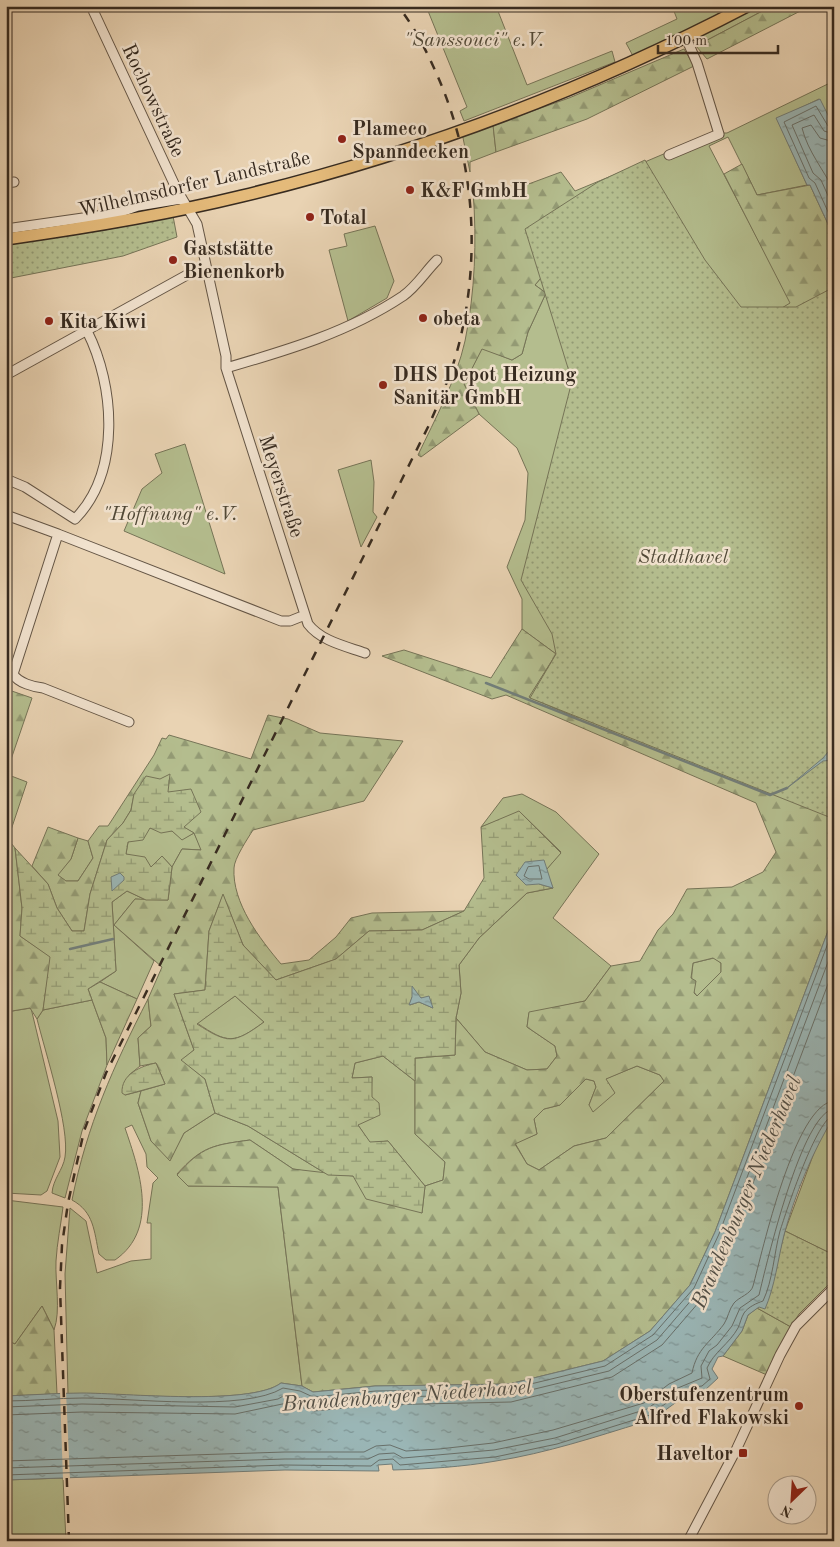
<svg xmlns="http://www.w3.org/2000/svg" width="840" height="1547" viewBox="0 0 840 1547" font-family="'Old Standard TT',serif">
	<style>
		.green { fill: #b4bd8e; stroke: #767457 }
		.forest { fill: url(#forest-firs); stroke: #767457; fill-rule: evenodd }
		.wetland { fill: url(#wetland-marsh); stroke: #767457; fill-rule: evenodd }
		.park { fill: url(#park-dots); stroke: #767457 }
		.water { fill: url(#water-ripples); stroke: #727e7a }
		.pier { fill: #e9d3b3 }
		.lines { fill: none; stroke-linecap: round; stroke-linejoin: round }
		.shore { stroke: #68706b; stroke-width: 1 }
		.stream { stroke: #727e7a; stroke-width: 2.5 }
		.minor-casing { stroke: #645545; stroke-width: 11 }
		.major-casing { stroke: #372b20; stroke-width: 14 }
		.minor { stroke: #f1e2ce; stroke-width: 9 }
		.major { stroke: #e4ba7a; stroke-width: 11 }
		.rail { stroke: #372b20; stroke-width: 2.5; stroke-dasharray: 9 9; stroke-linecap: butt }
		.poi-dot { fill: #8f2418; stroke: #f1e2ce; stroke-width: 2 }
		.labels { text-anchor: middle; stroke-width: 5; stroke-linejoin: round; paint-order: stroke }
		.park-label { font-size: 20px; font-style: italic; fill: #504836; stroke: #f1e2ce }
		.street-label { font-size: 20px; fill: #372b20; stroke: #f1e2ce }
		.poi-label { font-size: 20px; font-weight: bold; fill: #372b20; stroke: #f1e2ce; text-anchor: start }
		.water-label { font-size: 21px; font-style: italic; fill: #504e46; stroke: #f1e2ce }
	</style>
	<defs>
		<pattern id="forest-firs" width="22" height="20" patternUnits="userSpaceOnUse" patternTransform="scale(1.25)"><rect width="22" height="20" fill="#b4bd8e"/><path d="M5 1l3.5 6h-7zM16 11l3.5 6h-7z" fill="#939a74"/></pattern>
		<pattern id="wetland-marsh" width="20" height="14" patternUnits="userSpaceOnUse" patternTransform="scale(1.25)"><rect width="20" height="14" fill="#b4bd8e"/><path d="M1 5h8M5 5V1M11 12h8M15 12V8" fill="none" stroke="#939a74"/></pattern>
		<pattern id="park-dots" width="8" height="8" patternUnits="userSpaceOnUse" patternTransform="scale(1.25)"><rect width="8" height="8" fill="#b4bd8e"/><path d="M2 2h.1M6 6h.1" fill="none" stroke="#939a74" stroke-width="1.8" stroke-linecap="round"/></pattern>
		<pattern id="water-ripples" width="26" height="14" patternUnits="userSpaceOnUse" patternTransform="scale(1.25)"><rect width="26" height="14" fill="#9ab6b6"/><path d="M2 4q2-2 4 0t4 0M15 11q2-2 4 0t4 0" fill="none" stroke="#7e9494"/></pattern>
	</defs>
	<rect width="100%" height="100%" fill="#e9d3b3"/>
	<filter id="stains"><feTurbulence type="fractalNoise" baseFrequency=".004" numOctaves="4"/><feColorMatrix values="0 0 0 0 .2 0 0 0 0 .09 0 0 0 0 .02 0 0 0 .5 -.17"/></filter>
	<radialGradient id="worn" r=".72"><stop offset=".6" stop-color="#630" stop-opacity="0"/><stop offset="1" stop-color="#630" stop-opacity=".3"/></radialGradient>
	<path class="green" d="M426,6H496L527,85L612,51L615,62L464,121L460,111L467,107Z
		M672,6H735L633,56L626,43L677,19Z
		M758,6H772L696,46L697,38Z
		M834,81V127L819,99L777,119L807,185L757,195L728,137L709,146L791,303L777,311L834,359V745L577,718L528,697L556,654L522,629V599L507,567L525,520L528,473L517,448L479,414L464,384L482,348L512,360L522,354L528,332L546,293L535,285L633,167L713,133H727Z
		M493,125L496,152L470,162V172L462,133Z
		M375,226L394,281L387,298L348,321L329,250L347,246L344,234Z
		M185,444L225,574L124,531L142,489L162,473L155,454Z
		M371,460L374,482L373,512L377,517L361,547L338,470Z
		M522,794L556,812L599,854L553,918L611,966L585,1001L529,1013L527,1027L555,1046L557,1056L547,1069L527,1070L485,1052L456,1018L461,993L459,965L479,938L527,893L553,888L546,870L561,852L520,812L481,827L503,798Z
		M150,828L172,831L182,839L194,833L202,850L182,849L172,867L162,856L151,867L126,854L128,842Z
		M78,838L88,841L93,858L78,881H66L57,875L71,859Z
		M127,891L146,900L135,899L114,925L154,961L137,999L100,982L116,971L112,902Z
		M714,958L721,963V972L697,996C689,988 692,973 693,963Z
		M235,996L264,1022C234,1044 228,1044 197,1023Z
		M148,999L151,1026L138,1038L140,1066L129,1075L125,1095L141,1091L138,1103L151,1141L170,1160L184,1133L215,1113L248,1126L328,1175L293,1169L250,1140C214,1145 202,1146 177,1174L188,1186L278,1187L302,1386L281,1383C250,1407 113,1392 68,1394L65,1274L70,1208L86,1221L97,1273L131,1261L151,1259V1223H147L153,1183L158,1178L147,1167L146,1154L132,1125L125,1128C139,1169 160,1229 115,1260H106L99,1254C94,1231 94,1212 72,1200C87,1125 113,1067 148,999Z
		M92,1000L106,1038L107,1065L82,1131L65,1198L52,1193C53,1179 63,1170 65,1157C70,1128 45,1051 37,1019L43,1010Z
		M31,1008L58,1121L60,1157L47,1191L41,1195L6,1193V1012Z
		M383,1056L415,1081V1134L445,1162L443,1180L425,1186L388,1141L370,1143L358,1125L371,1097L372,1077L352,1078L355,1063Z
		M637,1066L660,1075L664,1081L606,1138L574,1146L539,1170L527,1164L515,1143L537,1134L534,1119L544,1109L560,1105L586,1079L594,1081L596,1087L589,1105L614,1093L605,1079Z
		M834,1117V1255L785,1231L818,1142Z
		M6,1200L63,1207C61,1224 57,1243 56,1261C55,1282 61,1311 54,1330L42,1306L15,1344L6,1340Z
		M63,1478L66,1541H6V1480Z"/>
	<path class="forest" d="M772,6H810L707,59L696,46Z
		M684,49L694,66L587,119L496,152L493,125L569,98Z
		M742,164L757,195L810,185L834,237V310L777,311L790,303L724,174Z
		M633,167L535,285L546,293L528,332L522,354L512,360L482,349L464,384L479,414L421,457L418,455C435,419 456,381 465,341C475,292 477,241 473,191L488,199L561,172L575,191Z
		M522,629L556,654L529,697L577,718L596,706L834,789V915L715,1232L690,1285L650,1331L603,1361L509,1384L375,1386L313,1392L302,1386L278,1187L188,1186L177,1175C202,1146 214,1145 250,1140L293,1169L353,1176L422,1213L425,1186L443,1180L445,1162L415,1134V1058L455,1055L456,1018L485,1052L527,1070L547,1069L557,1056L555,1046L527,1027L529,1012L585,1001L611,966L640,961L658,930L673,914L687,889L732,887L763,872L776,852L756,803L506,695L492,699L382,656L404,650L491,678ZM713,958L721,963V972L697,996L694,993L696,981L691,978L693,963ZM637,1066L660,1075L664,1081L606,1138L574,1146L539,1170L527,1164L515,1144L537,1134L534,1119L544,1109L560,1105L586,1079L594,1081L596,1087L589,1105L593,1112L615,1093L606,1079Z
		M6,689L32,698L6,774L27,782L8,839L15,848L22,908L20,936L51,957L43,1010L37,1019L30,1008L6,1012Z
		M268,715L288,719L320,733L403,741L364,801L253,830C248,838 234,859 234,868C232,903 260,939 281,964L309,960L336,937L351,918L372,913L464,911L422,930L369,931L336,959L276,980L243,945L223,895L209,931L205,990L174,994L194,1050L182,1060L205,1079L215,1113L184,1133L170,1161L151,1141L138,1103L141,1091L165,1084L156,1063L140,1066L138,1038L151,1026L148,999L162,967L114,925L135,899L168,900L172,867L182,849L201,850L194,833L183,827L168,792L134,794L131,810L123,823L107,840L90,894L84,931H72L57,908L48,884L32,866L48,827L78,838L71,859L58,875L66,881H78L93,858L88,841L99,826H108L154,755L162,738L166,739L169,735L251,759Z
		M100,982L137,999L107,1065L106,1038L88,989Z
		M42,1306L54,1330L57,1394L6,1396V1340L15,1344Z
		M757,1308L791,1327L767,1375L723,1356L742,1331L748,1315Z"/>
	<path class="wetland" d="M170,774L168,792L191,789L201,812L184,827L194,833L182,840L172,831L161,833L150,828L143,840L128,842L126,854L145,857L151,867L162,856L172,867L168,900H146L127,891L112,902L116,971L88,989L92,1000L43,1010L50,957L20,936L22,908L15,848L48,884L57,908L72,931H84L90,894L107,840L123,823L131,810L134,794L146,776L160,779Z
		M519,811L561,853L546,870L539,884L553,888L527,893L479,938L459,965L461,993L456,1018L455,1055L415,1058V1081L383,1056L355,1063L352,1078L372,1077V1097L379,1103L380,1115L358,1125L370,1142L388,1141L425,1186L422,1213L366,1199L353,1176L328,1175L248,1126L215,1113L205,1079L181,1060L194,1050L174,994L205,990L209,931L223,894L243,945L276,980L336,959L369,931L422,930L464,911L484,878L481,827ZM235,996L264,1022C234,1044 228,1044 197,1024ZM412,997L422,998L433,1008L419,1002L410,1005Z
		M156,1063L165,1084L125,1095L122,1093C121,1074 141,1066 156,1063Z"/>
	<path class="park" d="M645,160L705,260L741,307H796L834,287V819L530,698L556,654L552,634L521,580L572,381L525,229L598,182Z
		M173,216L177,237L123,256L6,279V245L105,230Z
		M785,1231L834,1255V1279L799,1314L791,1327L757,1308L777,1262Z"/>
	<path class="water" d="M820,99L834,127V237L810,185H807L776,118Z
		M834,745V760L823,761L787,788L823,758Z
		M544,860L553,888L539,884L526,885L516,875L525,862Z
		M120,873L124,877V880L112,891L111,877Z
		M834,915V1117C813,1150 794,1197 784,1235C778,1259 775,1286 765,1309L759,1307L748,1315L742,1331L723,1356L718,1357L712,1369L718,1378L704,1391C679,1393 666,1415 644,1422C595,1437 547,1453 496,1461C462,1467 428,1469 393,1470L392,1464L378,1465L379,1471L285,1470L6,1480V1396C32,1395 57,1393 82,1393C124,1393 251,1406 281,1383L302,1386L313,1392L375,1386L509,1384L603,1361L650,1331L690,1285L715,1232Z
		M412,986L421,998L429,996L433,1008L419,1002L409,1005L412,997Z"/>
	<path class="pier" d="M60,1391H66L70,1480H63Z"/>
	<g class="lines">
		<path class="shore" d="M834,128L828,126L816,106L784,122L809,178L815,183L834,225
			M834,134L824,131L814,115L792,125L813,173L821,180L834,209
			M834,142L820,138L811,125L802,128C808,152 824,170 834,191
			M539,866L542,879H529L524,876L528,867Z
			M6,1401C32,1401 57,1398 83,1398C131,1398 244,1412 283,1388L300,1391L313,1397L376,1391L510,1389L605,1366L653,1335L694,1288L719,1234L834,927
			M6,1407L82,1404L235,1407L278,1399L285,1395L298,1397L313,1403L376,1397L510,1395L609,1371L657,1340L700,1290L725,1236L834,946
			M6,1415L82,1412L235,1414L287,1403L314,1411L376,1405L511,1402L612,1377L662,1345L706,1294L732,1239L834,968
			M6,1461L285,1452H364L376,1446L390,1445L406,1451L439,1449L493,1443L553,1430L644,1403L669,1384L692,1373C697,1348 710,1343 724,1324C728,1318 729,1309 734,1303C739,1297 751,1294 753,1286C762,1253 795,1103 834,1101
			M6,1468L285,1459H368L379,1454L394,1453L403,1458L494,1450L555,1438L647,1409L673,1390L702,1378L701,1366L709,1351L717,1345L732,1326L740,1308L759,1295C766,1266 802,1111 834,1109
			M6,1475L285,1465L371,1466L379,1460L393,1459L400,1465L495,1457L557,1444L650,1415L676,1396L693,1387L702,1386L710,1379L707,1368C714,1352 729,1344 738,1328C740,1324 741,1318 744,1313C748,1307 757,1303 763,1301C773,1280 774,1253 780,1231C786,1212 817,1117 834,1115"/>
		<path class="stream" d="M486,683L770,795L787,788
			M70,949L113,939"/>
		<defs>
			<path id="minor" d="M91,6L177,190L197,224L226,356V368L308,624C321,641 345,646 365,653
				M669,155L719,134L697,63L686,38
				M6,183L14,182
				M6,229L118,213L138,206L181,199
				M226,368C288,350 349,332 403,296C417,286 425,272 437,260
				M6,375L205,265
				M6,479L25,487L75,519C121,472 115,386 87,331
				M6,515L58,534L13,674C18,683 34,687 43,688L129,722
				M58,534L281,621H290L305,615
				M688,1541L737,1448L780,1355L796,1326L834,1288"/>
			<path id="major" d="M6,239C85,228 164,215 242,196C417,154 588,89 747,6"/>
		</defs>
		<use href="#minor" class="minor-casing"/>
		<use href="#major" class="major-casing"/>
		<use href="#minor" class="minor"/>
		<use href="#major" class="major"/>
		<path class="rail" d="M69,1541L60,1288L62,1245L68,1203L84,1131L106,1073L428,427C442,396 455,365 462,331C481,243 472,150 434,68C424,46 413,25 398,6"/>
	</g>
	<g class="poi-dot">
		<circle cx="342" cy="139" r="5"/>
		<circle cx="410" cy="190" r="5"/>
		<circle cx="310" cy="217" r="5"/>
		<circle cx="173" cy="260" r="5"/>
		<circle cx="423" cy="318" r="5"/>
		<circle cx="49" cy="321" r="5"/>
		<circle cx="383" cy="385" r="5"/>
		<circle cx="799" cy="1406" r="5"/>
		<rect x="738" y="1448" width="10" height="10" rx="2.5"/>
	</g>
	<g class="labels">
		<g class="park-label">
			<text x="474" y="46">"Sanssouci" e.V.</text>
			<text x="170" y="520">"Hoffnung" e.V.</text>
			<text x="683" y="563">Stadthavel</text>
		</g>
		<g class="street-label">
			<text transform="translate(154 100) rotate(65)" y="7">Rochowstraße</text>
			<text transform="translate(194 183) rotate(-13)" y="7">Wilhelmsdorfer Landstraße</text>
			<text transform="translate(282 486) rotate(72)" y="7">Meyerstraße</text>
		</g>
		<g class="poi-label">
			<text x="352" y="135">Plameco<tspan x="352" dy="23">Spanndecken</tspan></text>
			<text x="420" y="197">K&amp;F GmbH</text>
			<text x="320" y="224">Total</text>
			<text x="183" y="255">Gaststätte<tspan x="183" dy="23">Bienenkorb</tspan></text>
			<text x="433" y="325">obeta</text>
			<text x="59" y="328">Kita Kiwi</text>
			<text x="393" y="381">DHS Depot Heizung<tspan x="393" dy="23">Sanitär GmbH</tspan></text>
			<text x="789" y="1401" text-anchor="end">Oberstufenzentrum<tspan x="789" dy="23">Alfred Flakowski</tspan></text>
			<text x="733" y="1460" text-anchor="end">Haveltor</text>
		</g>
		<g class="water-label">
			<text transform="translate(746 1192) rotate(-67)" y="7">Brandenburger Niederhavel</text>
			<text transform="translate(407 1395) rotate(-4)" y="7">Brandenburger Niederhavel</text>
		</g>
	</g>
	<rect width="840" height="1547" fill="none" stroke="#e9d3b3" stroke-width="25"/>
	<rect x="8" y="8" width="825" height="1532" fill="none" stroke="#372b20" stroke-width="2.5"/>
	<rect x="12" y="12" width="815" height="1522" fill="none" stroke="#372b20"/>
	<g transform="translate(792 1500) rotate(205)"><circle r="24" fill="#f1e2ce" stroke="#a79988"/>
	<path d="M0-4L9 19L0 12L-9 19Z" fill="#8f2418"/>
	<text y="-8" font-size="14" font-weight="bold" text-anchor="middle" fill="#372b20">N</text>
	</g>
	<path d="M658 45v8h120v-8" fill="none" stroke="#372b20" stroke-width="2.5"/>
	<text x="665" y="45" font-size="15" fill="#372b20" stroke="#f1e2ce" stroke-width="4" paint-order="stroke">100 m</text>
	<rect width="100%" height="100%" filter="url(#stains)"/>
	<rect width="100%" height="100%" fill="url(#worn)"/>
</svg>
